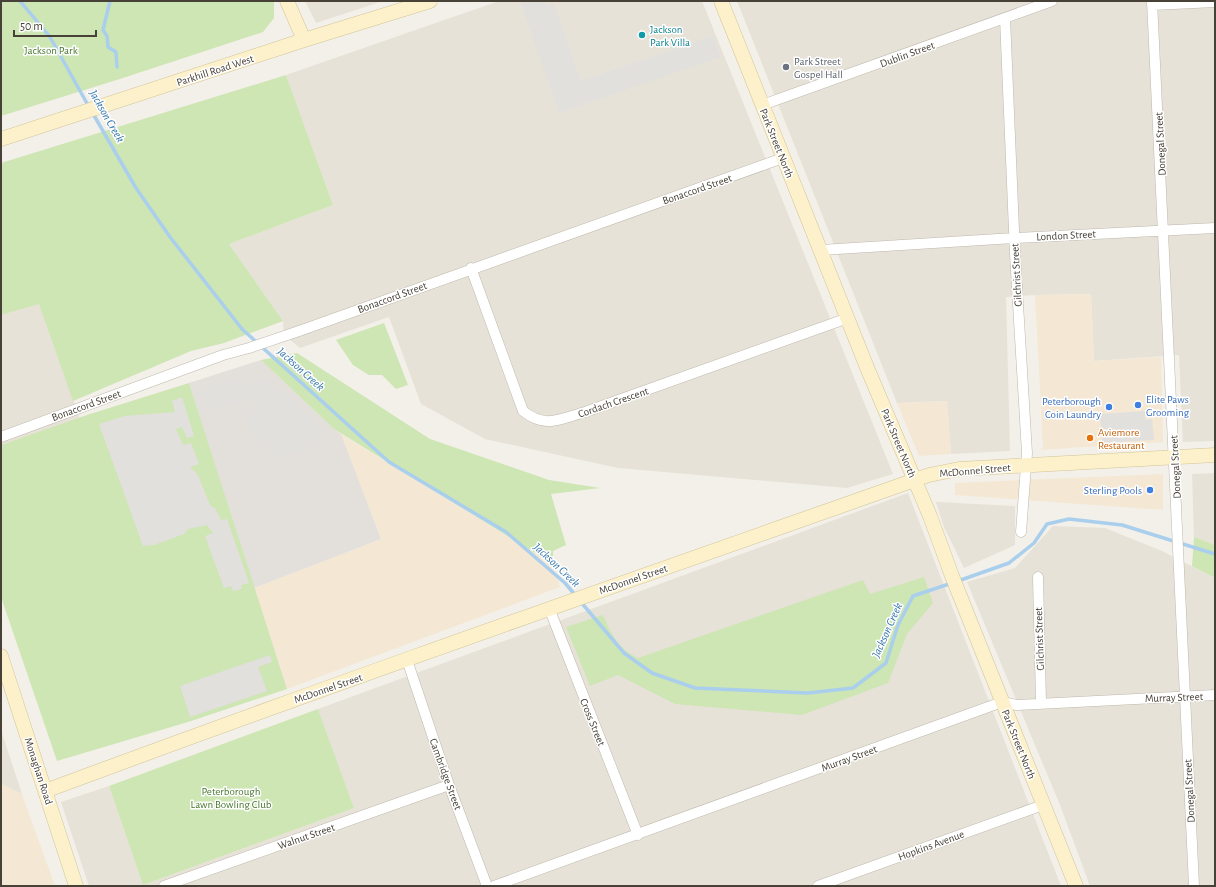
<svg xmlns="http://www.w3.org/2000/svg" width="1216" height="887" viewBox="0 0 1216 887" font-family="'Alegreya Sans',sans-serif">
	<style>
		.residential { fill: #e7e2d7 }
		.commercial { fill: #f4e8d5 }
		.industrial { fill: #e3dfda }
		.green { fill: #cee5b4 }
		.parking { fill: #e2e0dd }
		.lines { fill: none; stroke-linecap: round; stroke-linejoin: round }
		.stream { stroke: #a9cfed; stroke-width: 3.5 }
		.street-casing { stroke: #beb8ac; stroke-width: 11 }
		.secondary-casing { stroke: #d1c49a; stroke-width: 15 }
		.street { stroke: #fff; stroke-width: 10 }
		.secondary { stroke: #fcf1ca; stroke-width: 14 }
		.culture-dot { fill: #0f9aa8; stroke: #fff; stroke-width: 1.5 }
		.worship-dot { fill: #6b7280; stroke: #fff; stroke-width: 1.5 }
		.shop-dot { fill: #3f7fe0; stroke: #fff; stroke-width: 1.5 }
		.food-dot { fill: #e8710a; stroke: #fff; stroke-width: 1.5 }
		.labels { text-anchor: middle; stroke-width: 3; stroke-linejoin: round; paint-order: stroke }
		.culture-label { font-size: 11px; fill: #0d838f; stroke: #fff; text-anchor: start }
		.park-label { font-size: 11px; fill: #47762e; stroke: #fff }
		.street-label { font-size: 11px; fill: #474137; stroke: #fff }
		.worship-label { font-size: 11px; fill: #5b616d; stroke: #fff; text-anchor: start }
		.shop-label { font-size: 11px; fill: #366cbe; stroke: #fff; text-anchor: end }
		.food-label { font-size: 11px; fill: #c56008; stroke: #fff; text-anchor: start }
		.water-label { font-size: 12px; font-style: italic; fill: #3677ad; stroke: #fff }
	</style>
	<rect width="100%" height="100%" fill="#f3f0e9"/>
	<path class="residential" d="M305,1H383L316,23Z
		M499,1H702L893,474L847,488L618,468L485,439L421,404L389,317L300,348L284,335L283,321L229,244L333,205L286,75Z
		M737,1H1215V441L1183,442L1179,355L1094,361L1091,294L1035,295L1006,297L1010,451L951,454L947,401L897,403Z
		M39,303L80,419L1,445V315Z
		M1215,473V545L1194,537L1192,474Z
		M908,493L1061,886H89L61,802L109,786L143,885L354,808L318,709Z
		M936,502L1015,506V545L964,568L944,527Z
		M1053,526L1105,528L1162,551L1215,578V886H1090L1060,805L967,582L1015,568Z
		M1,730L22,794L1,784Z"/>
	<path class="commercial" d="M1091,294L1094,361L1161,357L1163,442L1039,450L1043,448L1035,295Z
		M947,401L951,454L919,456L897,403Z
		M341,434L553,564L560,587L287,689L254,588L381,539Z
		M1163,474V510L955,495V483Z
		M1,784L22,794L55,886H1Z"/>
	<path class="industrial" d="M261,360L334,429L341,434L381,539L254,588L189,383Z"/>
	<path class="green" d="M1,1H274V18L263,32L123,78L1,116Z
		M286,75L333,205L229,244L283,321L224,343L191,351L73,401L39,304L1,315V163Z
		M384,323L408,385L396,389L382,375H369L353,365L336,340Z
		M297,353L430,439L549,480L600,488L551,494L566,545L553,551V564L334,429L261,360Z
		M189,383L287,689L188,722L57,761L1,597V445L90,414Z
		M1194,537L1215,545V578L1192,566Z
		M924,577L933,603L907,634L888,683L802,715L675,704L618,675L590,686L566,627L603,615C612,635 617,648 638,658L863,580L870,594Z
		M318,709L354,808L143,885L109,786Z"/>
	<path class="parking" d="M520,1H545L547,6L554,3L581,81L713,36L721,57L559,113Z
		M236,377L240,384L268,377L326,434L320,444L313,440L306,451L277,458L273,457L266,445L257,447L243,409L253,406L251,399L208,412L199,390Z
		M182,397L194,436L187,438L182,427L176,429L183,445L191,443L199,464L190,467L198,475L210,505L215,508L221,520L227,519L249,583L241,585L242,589L233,591L231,586L224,588L205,536L213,533L207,525L188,529L184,534L154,545L143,546L99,424L125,416L175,412L172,401Z
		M1145,411V420L1152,419L1154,440L1102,443L1100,414Z
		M270,655L272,662L258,667L267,691L190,717L180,686Z"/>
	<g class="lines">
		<path class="stream" d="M20,1L50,37L89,107
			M110,1L103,30L107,36L108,47L116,52L117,67
			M92,112L136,188L170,237L242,329L389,462L506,532L565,583L576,596
			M958,581L1009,563L1034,543L1047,524L1069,519L1122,525L1215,554
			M580,601L624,653L652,673L695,688L808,693L853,688L886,663L898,625L913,596L952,583"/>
		<defs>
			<path id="street" d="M1152,1L1194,886
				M1152,5L1215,2
				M1005,18L1015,254L1027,453L1021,532
				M762,105L1052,1
				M821,250L1014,238L1215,228
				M471,268L523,411C546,429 560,419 585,412L848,318
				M1,437L223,355L249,348L302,330L783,158
				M1038,577L1041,702
				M549,608L638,835
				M407,660L449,785L487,886
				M164,886L449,785
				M494,886L1002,702L1017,705L1215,695
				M818,886L1043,805"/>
			<path id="secondary" d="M287,1L304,40
				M721,1L868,370L930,516L952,576L1076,886
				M1,139L304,40L430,1
				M1,656L76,886
				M45,791C338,682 634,579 929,475L959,469L1215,455"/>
		</defs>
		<use href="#street" class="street-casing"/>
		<use href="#secondary" class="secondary-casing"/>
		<use href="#street" class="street"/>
		<use href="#secondary" class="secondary"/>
	</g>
	<circle class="culture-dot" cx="642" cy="35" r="4"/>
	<circle class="worship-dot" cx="786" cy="67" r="4"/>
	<g class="shop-dot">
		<circle cx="1138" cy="405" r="4"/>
		<circle cx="1109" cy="407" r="4"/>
		<circle cx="1150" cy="490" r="4"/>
	</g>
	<circle class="food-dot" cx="1090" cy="438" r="4"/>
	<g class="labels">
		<g class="culture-label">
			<text x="650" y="33">Jackson<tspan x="650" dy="13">Park Villa</tspan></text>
		</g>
		<g class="park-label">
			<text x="51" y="54">Jackson Park</text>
			<text x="231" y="795">Peterborough<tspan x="231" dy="13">Lawn Bowling Club</tspan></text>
		</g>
		<g class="street-label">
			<text transform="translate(907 54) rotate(-20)" y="4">Dublin Street</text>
			<text transform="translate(215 70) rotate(-18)" y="4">Parkhill Road West</text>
			<text transform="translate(777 143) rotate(68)" y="4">Park Street North</text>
			<text transform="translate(1160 144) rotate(-93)" y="4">Donegal Street</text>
			<text transform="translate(697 189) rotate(-19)" y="4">Bonaccord Street</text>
			<text transform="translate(1066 235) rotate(-3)" y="4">London Street</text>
			<text transform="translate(1016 275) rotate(-93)" y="4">Gilchrist Street</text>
			<text transform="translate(392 297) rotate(-20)" y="4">Bonaccord Street</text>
			<text transform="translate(613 402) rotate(-19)" y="4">Cordach Crescent</text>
			<text transform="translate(86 405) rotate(-20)" y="4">Bonaccord Street</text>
			<text transform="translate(899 443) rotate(67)" y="4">Park Street North</text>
			<text transform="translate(1175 467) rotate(-93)" y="4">Donegal Street</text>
			<text transform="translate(975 470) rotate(-5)" y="4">McDonnel Street</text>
			<text transform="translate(633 579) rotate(-19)" y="4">McDonnel Street</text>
			<text transform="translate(1039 639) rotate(-92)" y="4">Gilchrist Street</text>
			<text transform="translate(328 688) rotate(-19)" y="4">McDonnel Street</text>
			<text transform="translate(1174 697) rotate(-2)" y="4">Murray Street</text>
			<text transform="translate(593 722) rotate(68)" y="4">Cross Street</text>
			<text transform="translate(1019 744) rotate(68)" y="4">Park Street North</text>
			<text transform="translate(849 758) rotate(-20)" y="4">Murray Street</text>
			<text transform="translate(39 771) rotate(72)" y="4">Monaghan Road</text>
			<text transform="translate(446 774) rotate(70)" y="4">Cambridge Street</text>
			<text transform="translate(1189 791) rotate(-93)" y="4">Donegal Street</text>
			<text transform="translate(306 836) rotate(-19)" y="4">Walnut Street</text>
			<text transform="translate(931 845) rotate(-20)" y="4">Hopkins Avenue</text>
		</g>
		<g class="worship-label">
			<text x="794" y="65">Park Street<tspan x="794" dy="13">Gospel Hall</tspan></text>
		</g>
		<g class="shop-label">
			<text x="1146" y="403" text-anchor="start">Elite Paws<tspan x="1146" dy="13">Grooming</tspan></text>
			<text x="1101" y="405">Peterborough<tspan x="1101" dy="13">Coin Laundry</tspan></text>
			<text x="1142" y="494">Sterling Pools</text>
		</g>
		<g class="food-label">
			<text x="1098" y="436">Aviemore<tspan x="1098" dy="13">Restaurant</tspan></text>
		</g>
		<g class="water-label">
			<text transform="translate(107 116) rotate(60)" y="4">Jackson Creek</text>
			<text transform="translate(301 369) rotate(42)" y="4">Jackson Creek</text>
			<text transform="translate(557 565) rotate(43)" y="4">Jackson Creek</text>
			<text transform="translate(887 630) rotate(-66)" y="4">Jackson Creek</text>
		</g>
	</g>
	<rect width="1216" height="887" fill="none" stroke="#474137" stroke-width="4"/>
	<path d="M14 30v6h82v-6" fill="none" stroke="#474137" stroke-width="2"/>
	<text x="20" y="30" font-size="12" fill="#474137" stroke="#ffffff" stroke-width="3" paint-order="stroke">50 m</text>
</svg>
